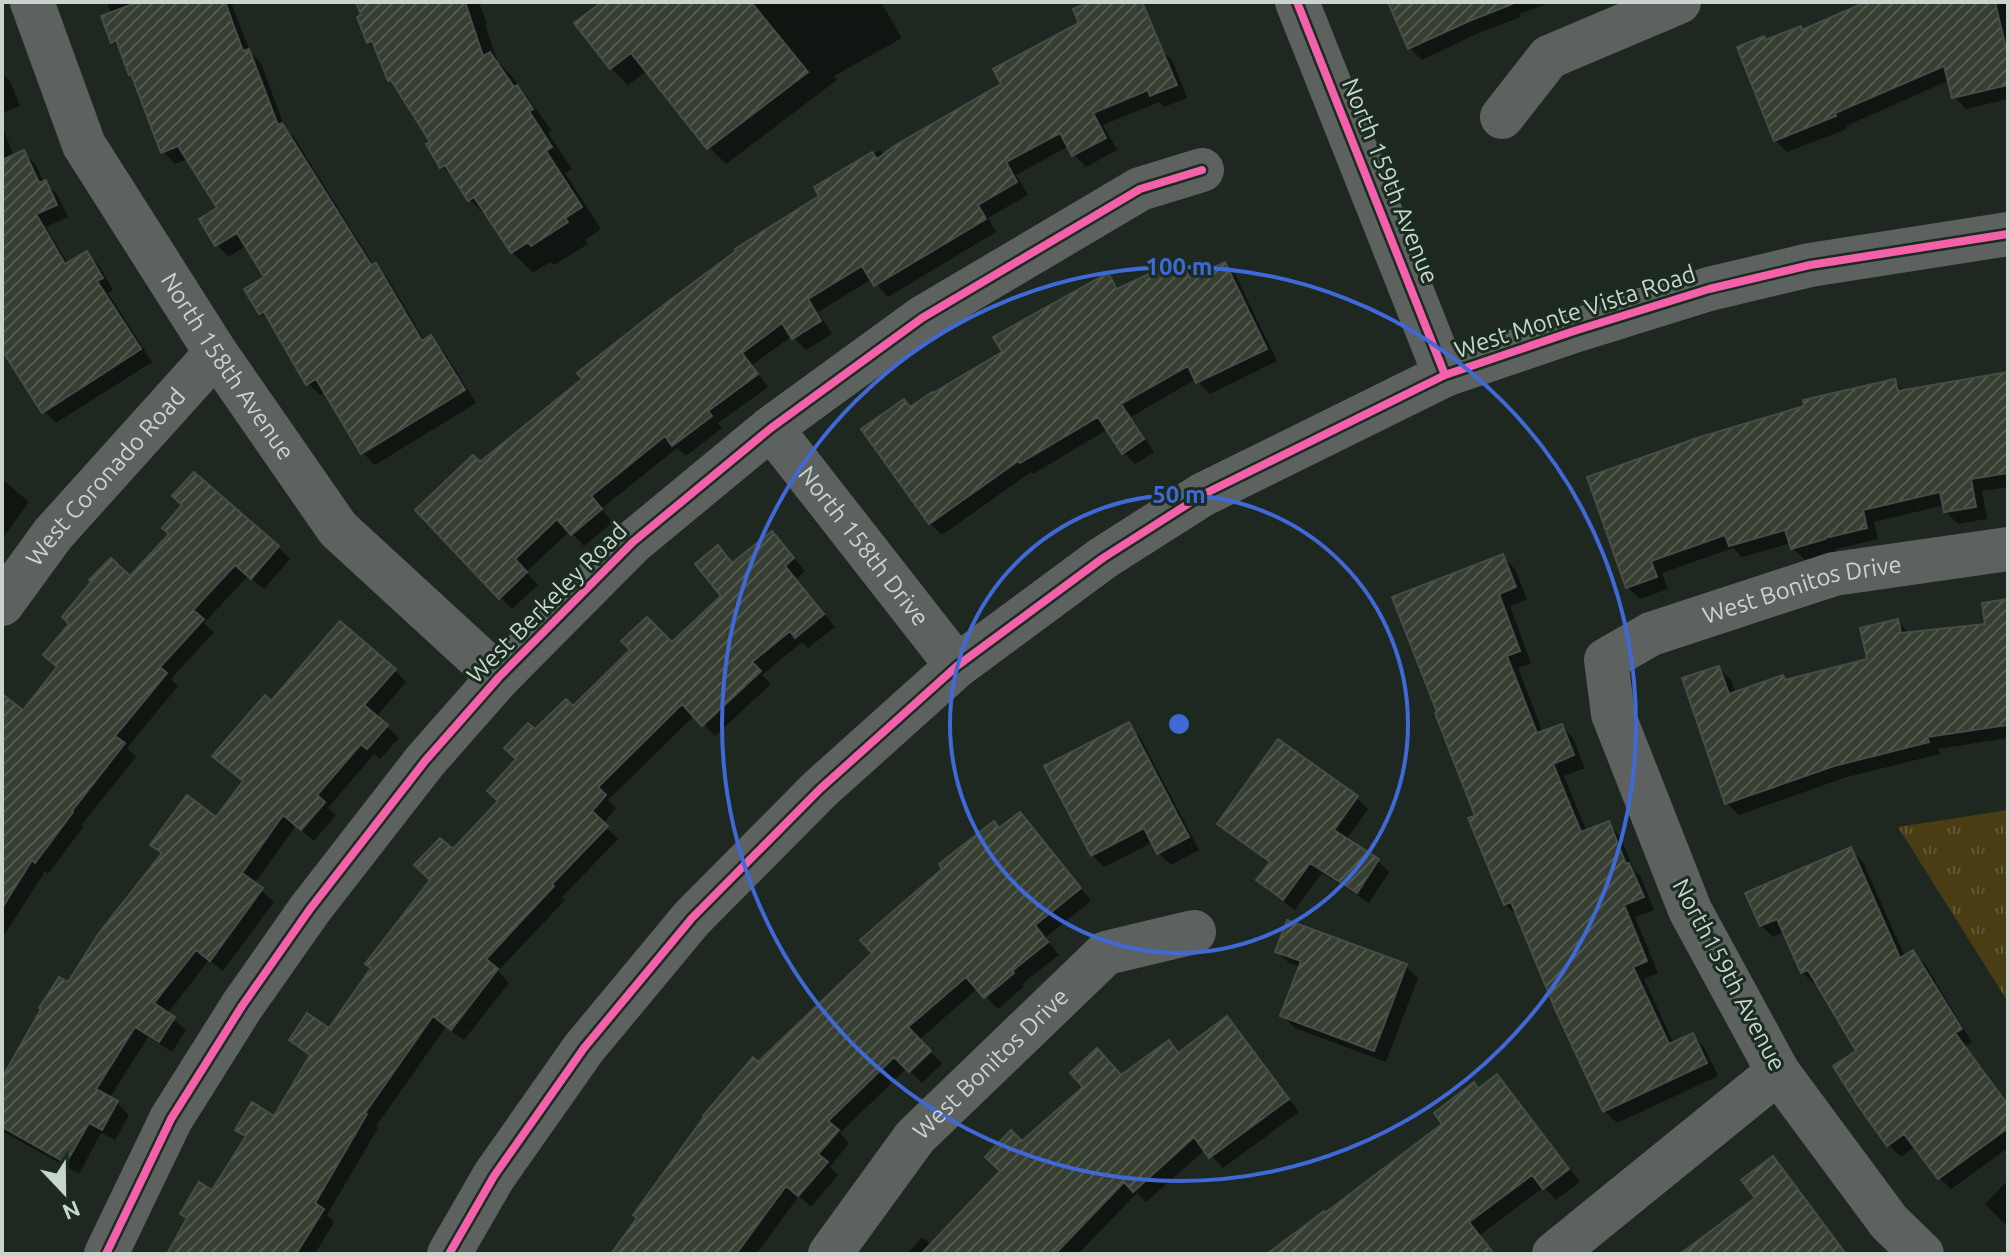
<svg xmlns="http://www.w3.org/2000/svg" width="2010" height="1256" viewBox="0 0 2010 1256" font-family="Ubuntu,sans-serif">
	<style>
		.park { fill: url(#park-tufts) }
		.shadow { fill: #0007 }
		.building { fill: url(#building-hatch); stroke: #464d46; stroke-width: 2 }
		.lines { fill: none; stroke-linecap: round; stroke-linejoin: round }
		.minor { stroke: #5d6260; stroke-width: 44 }
		.cycleway-casing { stroke: #1a2c20; stroke-width: 13 }
		.cycleway { stroke: #f560ab; stroke-width: 8 }
		.ring { fill: none; stroke: #3f69d6; stroke-width: 4 }
		.labels { text-anchor: middle; stroke-width: 6; stroke-linejoin: round; paint-order: stroke }
		.street-label { font-size: 24px; fill: #c9d4cc; stroke: #1a2c20 }
		.centre { fill: #3f69d6; stroke: #1a2c20; stroke-width: 4 }
		.ring-label { font-size: 24px; text-anchor: middle; font-weight: bold; fill: #3f69d6; stroke: #1a2c20; stroke-width: 6; stroke-linejoin: round; paint-order: stroke }
	</style>
	<defs>
		<pattern id="park-tufts" width="24" height="20" patternUnits="userSpaceOnUse" patternTransform="scale(2)"><rect width="24" height="20" fill="#4a3d13"/><path d="M3 7l-1-3M5 7V3M7 7l1-3M15 17l-1-3M17 17v-4M19 17l1-3" fill="none" stroke="#635834"/></pattern>
		<pattern id="building-hatch" width="6" height="6" patternUnits="userSpaceOnUse" patternTransform="scale(2)"><rect width="6" height="6" fill="#363e32"/><path d="M-1 1l2-2M0 6l6-6M5 7l2-2" fill="none" stroke="#52594e"/></pattern>
	</defs>
	<rect width="100%" height="100%" fill="#1e2821"/>
	<path class="park" d="M2008,810V1002L1898,827Z"/>
	<path class="shadow" d="M107,2H231L250,52L261,63L285,128L294,137L374,266L387,277L425,341L430,338L443,350L476,403L375,465L363,453L326,392L320,395L308,383L273,325L261,313L267,278L247,245L229,257L218,246L247,229L219,209L188,159L175,164L163,151L122,51L113,41L111,14Z
		M358,2H479L487,24L485,25L498,62L511,75L552,131L548,133L572,169L565,173L601,229L585,240L588,244L554,265L550,262L533,273L512,252L491,221L470,200L460,185L442,166L433,142L401,91L390,80L378,52L368,42L364,16Z
		M605,2H881L902,38L834,76L837,80L726,164L709,147L648,70L628,85L611,68Z
		M1095,2H1108L1172,60L1187,98L1164,107L1159,102L1103,125L1117,150L1086,167L1074,155L1069,146L1016,175L1028,195L988,218L996,232L888,297L872,279L818,312L832,334L806,350L792,336L752,365L768,387L718,423L722,428L686,456L677,448L601,509L613,522L584,546L570,531L526,572L538,585L512,609L500,597L480,465L822,197L817,187L880,150L885,154L1003,85L1081,24Z
		M1390,2H1552L1520,14L1521,17L1481,32L1422,60L1410,48Z
		M1871,2H2008V99L1966,109L1954,97L1950,80L1846,126L1847,129L1787,152L1775,140L1766,42L1800,28L1804,31Z
		M2,73L10,81L20,106L2,113Z
		M2,125L14,157L24,153L36,165L44,183L57,194L68,217L46,227L68,264L87,253L99,265L113,290L108,293L152,362L56,423L44,411L2,344Z
		M1180,261L1192,273L1194,278L1224,264L1236,276L1277,361L1210,394L1196,379L1131,417L1154,452L1135,464L1124,452L1108,429L1033,474L1031,472L942,535L930,523L911,409L1005,353L1108,276L1121,290Z
		M2008,374V487L1982,491L1987,519L1958,524L1946,512L1945,505L1874,522L1878,539L1836,549V551L1805,560L1792,548L1791,543L1742,557L1733,548L1662,573L1668,589L1640,599L1627,587L1589,478L1894,381L1905,392Z
		M2,479L29,502L2,539Z
		M784,546L805,571L796,579L835,627L808,648L802,642L762,675L771,684L715,736L695,715L608,800L616,808L603,824L618,839L562,897L565,900L498,971L509,983L464,1040L446,1027L376,1126L378,1128L327,1215L334,1222L315,1254H170L213,1193L247,1139L238,1130L275,1118L311,1057L292,1040L329,1031L453,852L500,801L518,760L535,732L672,645L724,596L730,560L734,565Z
		M278,547L290,559L264,589L248,576L204,623L214,632L171,679L178,686L127,748L136,757L82,824L84,826L48,874L45,871L2,939V702L23,713L130,578Z
		M1503,557L1515,569L1527,599L1510,606L1531,663L1518,668L1543,733L1561,726L1573,738L1585,768L1564,776L1587,832L1608,824L1620,836L1634,870L1641,877L1654,910L1635,917L1658,973L1644,979L1674,1044L1692,1035L1704,1047L1718,1076L1617,1123L1605,1111L1517,916L1505,904L1478,817L1437,714Z
		M2008,601V738L1938,749L1940,754L1847,777L1739,815L1727,803L1719,668L1731,680L1736,694L1783,677L1787,682L1870,661L1897,621L1910,634L1988,625Z
		M394,670L406,682L376,717L399,738L380,759L374,754L328,808L336,815L314,841L296,826L254,884L274,902L223,971L209,960L167,1014L186,1030L172,1052L148,1037L109,1099L117,1103L129,1115L115,1140L101,1133L79,1174L2,1131V1082L68,985L163,855L153,845L217,820L245,782L271,704Z
		M1128,725L1140,737L1199,850L1171,865L1159,853L1153,842L1104,867L1092,855Z
		M1279,742L1357,798L1368,809L1346,840L1378,861L1389,872L1369,903L1322,873L1295,910L1270,892L1259,880L1271,864L1231,835L1220,823Z
		M1031,826L1091,901L1045,938L1059,955L1022,984L1024,986L998,1009L978,988L919,1040L942,1064L922,1083L907,1068L840,1133L849,1143L830,1167L838,1175L811,1207L799,1196L757,1253L759,1254H613L759,1065L999,830Z
		M1851,850L1863,862L1905,957L1913,952L1925,964L1972,1042L1965,1046L2008,1104V1148L1951,1189L1939,1177L1916,1146L1901,1157L1889,1145L1859,1103V1052L1818,983L1814,984L1802,972L1785,932L1773,937L1761,925Z
		M1277,951L1405,966L1418,978L1386,1062L1295,1028L1283,1016L1301,967L1289,963Z
		M1227,1019L1239,1031L1299,1112L1223,1168L1206,1149L1146,1202L1137,1193L1078,1254H907L922,1237L932,1245L1002,1171L1022,1143L1122,1077L1169,1043L1180,1054Z
		M1497,1077L1509,1089L1580,1182L1556,1200L1544,1187L1480,1235L1494,1254H1283L1445,1124L1479,1091Z
		M1772,1158L1784,1170L1847,1254H1683L1758,1199Z
		M2008,1180V1227L1985,1204Z"/>
	<path class="building" d="M138,2H225L243,51L249,49L278,125L282,123L371,265L376,263L422,341L431,335L465,390L361,454L316,379L306,385L264,312L259,314L244,289L264,277L237,233L215,246L199,219L217,208L178,146L161,153L131,74L129,75L116,40L111,43L101,16Z
		M356,2H465L483,56L490,52L514,87L517,85L533,109L529,111L552,147L546,151L582,207L565,218L568,222L531,246L528,242L511,253L474,197L468,201L445,165L440,168L426,144L430,142L391,80L388,81L372,41L367,43L357,17L361,15Z
		M602,2H751L808,72L707,149L631,53L610,69L574,23Z
		M1090,2H1142L1177,85L1150,96L1148,90L1093,113L1106,138L1072,156L1060,133L1006,162L1017,182L978,205L986,219L874,286L862,266L808,299L821,321L792,339L782,323L742,353L758,374L708,411L712,416L672,446L665,436L591,496L602,509L571,535L557,519L515,559L527,572L499,599L415,510L473,455L480,462L582,379L577,373L665,304L736,251L735,249L819,196L814,187L872,152L877,159L894,146L1001,84L993,69L1079,23L1073,9Z
		M1388,2H1512V4L1469,21L1408,49Z
		M1866,2H1995L2008,57V85L1952,98L1944,66L1835,113L1836,116L1774,141L1737,47L1764,36L1765,40L1801,26L1802,30Z
		M24,150L39,183L46,180L57,205L36,214L65,264L87,251L103,278L97,281L141,349L42,413L2,350V160Z
		M1181,259L1190,278L1225,262L1267,349L1196,383L1188,366L1121,404L1144,439L1122,454L1098,417L1020,463L1018,461L929,524L861,429L904,399L910,407L932,392L933,393L1002,352L993,337L1108,273L1117,289Z
		M2008,372V473L1971,479L1976,507L1944,512L1940,492L1863,510L1867,528L1825,538V539L1791,549L1785,530L1729,546L1725,535L1651,561L1657,577L1626,588L1587,477L1697,438L1804,406L1803,400L1895,379L1898,391Z
		M194,472L279,546L251,579L235,565L193,610L204,619L160,667L167,673L115,736L125,743L72,811L73,812L35,863L32,860L2,908V694L23,710L57,667L43,655L69,624L62,617L91,582L89,580L111,558L130,576L169,534L162,528L182,505L172,496Z
		M772,531L794,558L785,566L824,614L795,638L790,631L752,662L761,671L702,726L682,704L598,787L606,795L592,811L608,826L552,884L554,886L486,959L498,969L451,1030L433,1016L365,1113L367,1114L315,1203L324,1209L296,1254H167L187,1218L180,1214L199,1182L212,1190L246,1136L235,1130L252,1102L274,1116L310,1055L289,1040L307,1013L329,1028L371,968L365,964L430,880L414,865L440,838L453,849L498,801L487,791L516,759L504,748L528,723L535,729L566,699L573,706L630,650L621,641L647,617L672,642L721,596L695,564L718,545L732,563Z
		M1503,554L1516,587L1499,594L1520,651L1507,656L1537,733L1562,724L1574,755L1553,764L1581,832L1609,821L1626,864L1629,863L1644,897L1624,905L1647,961L1633,967L1669,1044L1693,1033L1707,1063L1603,1112L1556,1011L1511,902L1504,905L1468,818L1475,816L1435,713L1437,712L1392,597Z
		M2008,599V725L1927,737L1929,742L1834,766L1725,804L1682,678L1719,666L1729,694L1783,675L1785,680L1867,659L1860,628L1898,619L1901,633L1985,624L1982,603Z
		M340,621L396,669L364,705L388,725L367,749L361,744L317,795L325,802L301,830L283,815L242,873L263,888L210,961L196,950L154,1003L175,1017L159,1042L135,1027L96,1089L118,1101L102,1130L89,1123L66,1163L2,1127V1078L41,1009L39,1008L59,977L68,982L99,933L162,853L150,845L187,795L216,817L243,781L212,756L265,695L271,701Z
		M1129,722L1189,837L1157,854L1144,828L1091,856L1044,766Z
		M1278,739L1358,796L1334,830L1379,859L1357,893L1310,863L1283,900L1256,880L1270,862L1217,824Z
		M1020,812L1081,888L1035,925L1048,942L1012,971L1014,973L984,998L966,977L908,1027L931,1051L909,1072L894,1057L828,1121L839,1130L818,1154L828,1162L798,1196L786,1186L736,1254H611L637,1218L633,1215L704,1117L703,1116L753,1057L758,1062L872,953L860,940L942,869L939,864L994,821L999,828Z
		M1851,847L1900,958L1913,950L1962,1029L1955,1033L2008,1105V1128L1938,1179L1904,1134L1887,1146L1857,1104L1833,1066L1856,1051L1808,970L1801,973L1777,919L1760,926L1745,893Z
		M1287,920L1407,964L1374,1051L1280,1016L1301,961L1275,952Z
		M1227,1016L1289,1099L1209,1158L1194,1137L1133,1192L1124,1182L1055,1254H921L1000,1171L985,1157L1011,1130L1022,1141L1083,1087L1070,1073L1097,1048L1121,1075L1169,1040L1178,1053Z
		M1497,1074L1569,1169L1543,1189L1532,1175L1469,1222L1494,1254H1267L1324,1211L1325,1213L1442,1124L1434,1113L1474,1082L1478,1089Z
		M1773,1156L1846,1254H1680L1755,1198L1741,1180Z"/>
	<g class="lines">
		<g class="minor">
			<path id="s1" d="M32,2L84,145L216,353L338,529L499,677"/>
			<path d="M1297,2L1445,375"/>
			<path d="M1502,117L1549,57L1679,2"/>
			<path id="s2" d="M771,428L957,666"/>
			<path id="s3" d="M2,604L53,534L216,353"/>
			<path d="M106,1254L171,1119L242,1006L310,909L425,761L499,677L633,542L771,428L922,318L1140,189L1202,170"/>
			<path d="M449,1254L494,1176L584,1048L692,918L820,789L957,666L1103,558L1202,495L1445,375L1574,331L1709,289L1810,265L2008,234"/>
			<path id="s4" d="M830,1254L915,1137L1106,953L1194,932"/>
			<path d="M1554,1254L1778,1072"/>
			<path id="s5" d="M1922,1254L1889,1222L1778,1072L1690,910L1613,714L1606,660L1651,634L1834,574L2008,549"/>
		</g>
		<defs>
			<path id="cycleway" d="M1297,2L1445,375
				M106,1254L171,1119L242,1006L310,909L425,761L499,677L633,542L771,428L922,318L1140,189L1202,170
				M449,1254L494,1176L584,1048L692,918L820,789L957,666L1103,558L1202,495L1445,375L1574,331L1709,289L1810,265L2008,234"/>
		</defs>
		<use href="#cycleway" class="cycleway-casing"/>
		<use href="#cycleway" class="cycleway"/>
	</g>
	<g class="ring">
		<circle cx="1179" cy="724" r="229"/>
		<circle cx="1179" cy="724" r="457"/>
	</g>
	<g class="labels">
		<g class="street-label">
			<text transform="translate(1390 181) rotate(68)" y="8">North 159th Avenue</text>
			<text transform="translate(1575 312) rotate(-18)" y="8">West Monte Vista Road</text>
			<text dy="8" stroke="none"><textPath href="#s1" startOffset="416">North 158th Avenue</textPath></text>
			<text dy="8" stroke="none"><textPath href="#s3" startOffset="164">West Coronado Road</textPath></text>
			<text dy="8" stroke="none"><textPath href="#s2" startOffset="150">North 158th Drive</textPath></text>
			<text dy="8" stroke="none"><textPath href="#s5" startOffset="892">West Bonitos Drive</textPath></text>
			<text transform="translate(547 603) rotate(-45)" y="8">West Berkeley Road</text>
			<text transform="translate(1729 975) rotate(62)" y="8">North159th Avenue</text>
			<text dy="8" stroke="none"><textPath href="#s4" startOffset="250">West Bonitos Drive</textPath></text>
		</g>
	</g>
	<circle cx="1179" cy="724" r="12" class="centre"/>
	<g class="ring-label">
		<text x="1179" y="275">100 m</text>
		<text x="1179" y="503">50 m</text>
	</g>
	<rect width="2010" height="1256" fill="none" stroke="#c9d4cc" stroke-width="8"/>
	<g transform="translate(64 1192) rotate(158)" stroke="#1a2c20" stroke-width="6" paint-order="stroke">
	<path d="M0-6L14 30L0 20L-14 30Z" fill="#c9d4cc"/>
	<text y="-12" font-size="22" font-weight="bold" text-anchor="middle" fill="#c9d4cc">N</text>
	</g>
</svg>
